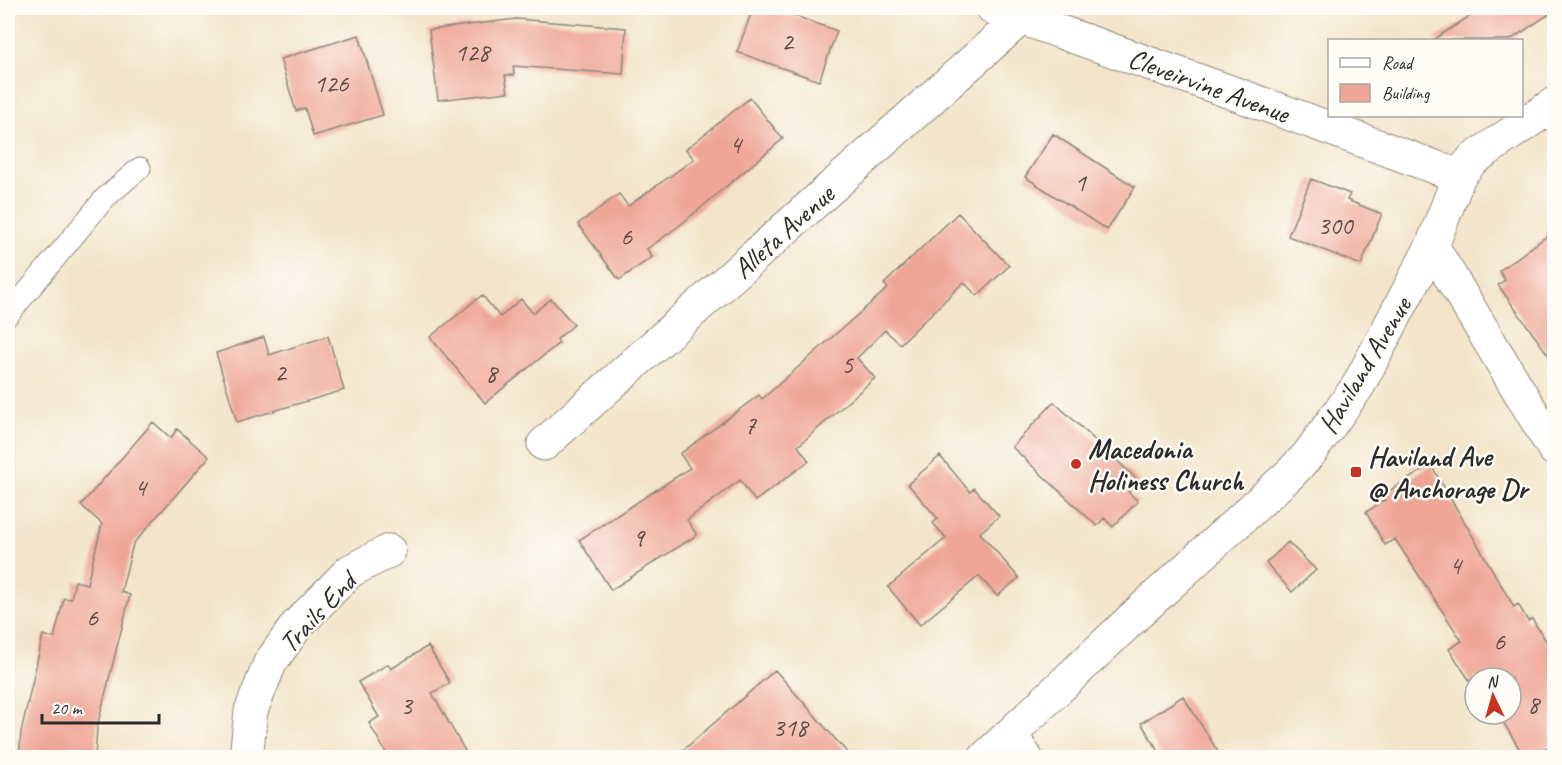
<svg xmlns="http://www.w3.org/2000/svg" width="1562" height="765" viewBox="0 0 1562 765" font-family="Caveat,sans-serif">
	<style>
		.building { fill: #efa696 }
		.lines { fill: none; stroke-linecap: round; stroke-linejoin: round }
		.service-casing { stroke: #8f887a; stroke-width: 23 }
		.minor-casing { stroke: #8f887a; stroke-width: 35 }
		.service { stroke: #fff; stroke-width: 21 }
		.minor { stroke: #fff; stroke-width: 33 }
		.poi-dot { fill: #c8321e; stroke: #fdfcf7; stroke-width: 2 }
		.labels { text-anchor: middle; stroke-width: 5; stroke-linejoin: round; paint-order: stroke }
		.number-label { font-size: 26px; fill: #5c4a46 }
		.street-label { font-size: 28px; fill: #2b2b2b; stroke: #fdfcf7 }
		.poi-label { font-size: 28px; font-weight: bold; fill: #2b2b2b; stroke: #fdfcf7; text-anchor: start }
	</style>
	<rect width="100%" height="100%" fill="#fdfcf7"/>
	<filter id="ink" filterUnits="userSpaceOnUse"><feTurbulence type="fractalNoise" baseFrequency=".0167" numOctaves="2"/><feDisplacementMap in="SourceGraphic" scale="12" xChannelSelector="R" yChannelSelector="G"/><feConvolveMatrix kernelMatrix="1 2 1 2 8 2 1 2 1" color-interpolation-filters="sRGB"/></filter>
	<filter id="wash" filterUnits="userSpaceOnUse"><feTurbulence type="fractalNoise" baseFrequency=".008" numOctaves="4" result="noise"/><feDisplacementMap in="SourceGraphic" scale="24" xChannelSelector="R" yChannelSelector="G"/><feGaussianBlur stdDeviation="1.35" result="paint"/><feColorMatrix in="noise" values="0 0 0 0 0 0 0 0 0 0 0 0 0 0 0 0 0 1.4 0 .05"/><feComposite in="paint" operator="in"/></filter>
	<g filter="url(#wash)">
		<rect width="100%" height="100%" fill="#f3e4c9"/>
		<g id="blocks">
			<path class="building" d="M753,8H773L837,31L819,81L737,52Z
				M1482,8H1554V11L1510,40H1433Z
				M516,19L626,28L623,74L513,66L514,75H505L508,92L438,100L429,30Z
				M359,35L383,115L313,136L305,108L296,111L280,59Z
				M750,98L783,139L679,226L647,249L652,257L619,280L578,224L619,194L628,206L694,159L686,149Z
				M1053,134L1135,187L1107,230L1025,177Z
				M1311,179L1350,194L1347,200L1382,214L1361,265L1288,236Z
				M958,213L1009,266L977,296L964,282L900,344L885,330L857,358L875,378L798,446L809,461L755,501L740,480L687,520L697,535L611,590L579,540L690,468L680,454L759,395L762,399L888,288L884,284Z
				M1554,231V363L1498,285L1505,280L1499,271Z
				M482,295L500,317L521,299L533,313L551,299L574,325L557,339L559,343L485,403L430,337Z
				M328,336L344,390L237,422L216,353L264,337L269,355Z
				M1054,402L1139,481L1128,492L1138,501L1113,527L1104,518L1097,526L1012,447Z
				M153,422L171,438L177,429L209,457L133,544L121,592L130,595L97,727L95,758H19L21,732L43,635L54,638L64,598L71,599L75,581L87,584L102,524L81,505Z
				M940,456L970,492L974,488L999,516L980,533L1019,578L997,596L979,576L920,625L888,587L946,538L933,523L938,519L908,484Z
				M1431,465L1514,607L1518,604L1528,621L1532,619L1554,653V743L1530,758H1525L1498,714H1511V678H1475V689L1449,649L1462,641L1395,539L1385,545L1366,512L1385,500L1382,495Z
				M1288,542L1316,570L1292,592L1266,563Z
				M428,646L450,683L432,693L469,758H389L369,723L379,717L358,682L388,664L391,669Z
				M775,670L852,758H674Z
				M1183,696L1222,758H1163L1141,723Z"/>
		</g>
	</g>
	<g filter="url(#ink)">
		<use href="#blocks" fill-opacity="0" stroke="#8f887a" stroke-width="1.5"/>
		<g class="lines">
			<defs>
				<path id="service" d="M8,315L105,198L140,168"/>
				<path id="minor" d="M993,8L1236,94L1459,176
					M1432,246L1554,449
					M544,444L1021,18
					M1011,734L1026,758
					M246,758L251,711L270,663L297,625L350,571L389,551
					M985,758L1137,614L1290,474L1309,454L1358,386L1432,246L1459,176L1472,160L1554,104"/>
			</defs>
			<use href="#service" class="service-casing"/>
			<use href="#minor" class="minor-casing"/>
			<use href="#service" class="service"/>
			<use href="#minor" class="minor"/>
		</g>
	</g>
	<g class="poi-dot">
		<circle cx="1076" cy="464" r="6"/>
		<rect x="1350" y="466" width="12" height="12" rx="3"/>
	</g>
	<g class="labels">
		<g class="number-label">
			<text x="787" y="50">2</text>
			<text x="472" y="61">128</text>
			<text x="331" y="92">126</text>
			<text x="735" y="153">4</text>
			<text x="1080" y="191">1</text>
			<text x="1335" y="234">300</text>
			<text x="626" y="245">6</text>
			<text x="847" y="373">5</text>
			<text x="280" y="381">2</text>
			<text x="491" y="382">8</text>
			<text x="750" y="434">7</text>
			<text x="140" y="496">4</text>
			<text x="638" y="546">9</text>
			<text x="1455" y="574">4</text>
			<text x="92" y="626">6</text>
			<text x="1499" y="650">6</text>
			<text x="1533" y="713">8</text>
			<text x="406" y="714">3</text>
			<text x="790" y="736">318</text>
		</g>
		<g class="street-label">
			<text transform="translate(1209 85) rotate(20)" y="10">Cleveirvine Avenue</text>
			<text transform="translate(783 231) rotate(-42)" y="10">Alleta Avenue</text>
			<text transform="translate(1364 365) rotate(-59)" y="10">Haviland Avenue</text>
			<text transform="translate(317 612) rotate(-47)" y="10">Trails End</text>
		</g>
		<g class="poi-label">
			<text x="1088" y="458">Macedonia<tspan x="1088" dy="32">Holiness Church</tspan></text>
			<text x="1368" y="466">Haviland Ave<tspan x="1368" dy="32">@ Anchorage Dr</tspan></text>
		</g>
	</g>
	<rect width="1562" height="765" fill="none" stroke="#fdfcf7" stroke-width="30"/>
	<rect x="1328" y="39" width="195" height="78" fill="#fdfcf7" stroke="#a9a8a5" stroke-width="1.5"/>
	<rect x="1340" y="58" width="30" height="9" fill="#ffffff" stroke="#a9a8a5" stroke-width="1.5"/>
	<text x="1382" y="69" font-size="18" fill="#2b2b2b">Road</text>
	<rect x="1340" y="84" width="30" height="18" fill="#efa696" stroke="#a9a8a5" stroke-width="1.5"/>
	<text x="1382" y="99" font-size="18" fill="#2b2b2b">Building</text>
	<g transform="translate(1493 696) rotate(355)"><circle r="28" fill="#fdfcf7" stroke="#a9a8a5" stroke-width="1.5"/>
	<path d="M0-4.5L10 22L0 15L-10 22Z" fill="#c8321e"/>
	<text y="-9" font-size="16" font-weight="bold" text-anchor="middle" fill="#2b2b2b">N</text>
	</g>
	<path d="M42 714v9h117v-9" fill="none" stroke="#2b2b2b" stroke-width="3"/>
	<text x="51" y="714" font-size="18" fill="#2b2b2b" stroke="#fdfcf7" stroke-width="4.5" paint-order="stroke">20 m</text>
</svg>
